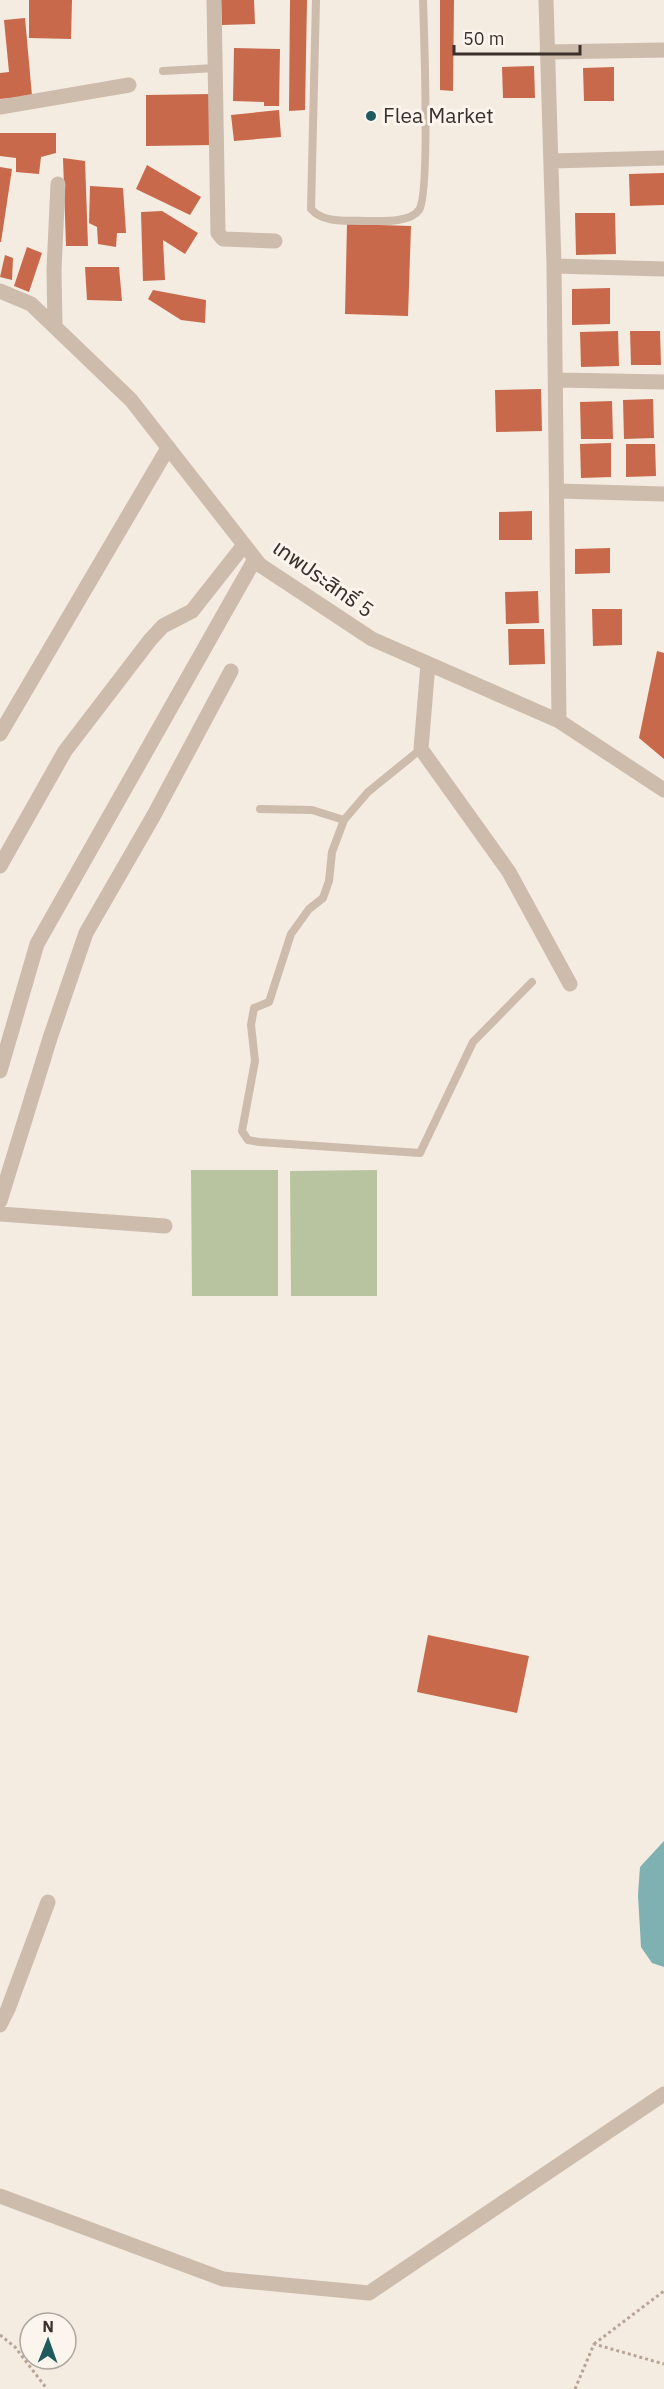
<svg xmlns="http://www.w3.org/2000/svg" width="664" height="2389" viewBox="0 0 664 2389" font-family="'IBM Plex Sans','Noto Sans Thai',sans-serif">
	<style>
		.green { fill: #b8c4a0 }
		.water { fill: #7fb0b2 }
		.building { fill: #c8694b }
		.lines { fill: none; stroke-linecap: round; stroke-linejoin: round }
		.path { stroke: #b9a596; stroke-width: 3; stroke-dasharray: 3 3; stroke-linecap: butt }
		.service { stroke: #cdbbac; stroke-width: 8 }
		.minor { stroke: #cdbbac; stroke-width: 15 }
		.poi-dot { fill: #1f5a5e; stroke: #fbf5ee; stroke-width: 2 }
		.labels { text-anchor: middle; stroke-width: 6; stroke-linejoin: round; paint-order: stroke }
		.poi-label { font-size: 21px; fill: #3b302b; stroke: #fbf5ee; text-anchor: start }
		.street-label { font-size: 21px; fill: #3b302b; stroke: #fbf5ee }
	</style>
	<rect width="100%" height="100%" fill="#f4ebe1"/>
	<path class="green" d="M278,1170V1296H192L191,1170Z
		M377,1170V1296H291L290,1171Z"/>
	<path class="water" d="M664,1841V1967L652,1963L641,1947L638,1895L640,1867Z"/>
	<path class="building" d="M29,0H72L71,39L29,38Z
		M221,0H254L255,24L222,25Z
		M290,0H307L305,110L289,111Z
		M440,0H454L453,91L440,90Z
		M25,18L32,96L0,99V73L9,72L4,20Z
		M234,48L280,49L279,106H264V102L233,101Z
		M534,66L535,98H503L502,67Z
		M614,67V101H584L583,68Z
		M212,94V145L146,146V95Z
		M279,110L281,137L234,141L231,115Z
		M0,133H56V153L41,157L39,174L16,172V158L0,156Z
		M63,158L85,161L88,246H66Z
		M147,165L201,197L190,215L136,189Z
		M0,167L12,169L1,242H0Z
		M664,173V205L630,206L629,174Z
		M90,186L123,188L126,233H117L116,247L98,244L97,227L89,223Z
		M162,211L198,233L185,254L163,240L165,280L143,281L141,212Z
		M575,213H615L616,254L576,255Z
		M347,224L411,226L408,316L345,314Z
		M27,247L42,253L29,292L14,286Z
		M5,255L13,258L12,280L0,277Z
		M85,267H119L122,301L87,300Z
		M610,288V324L572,325V289Z
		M153,290L206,300L205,323L181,320L148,299Z
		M618,331L619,366L581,367L580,332Z
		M630,331H660L661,365H631Z
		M541,389L542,431L496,432L495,390Z
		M653,399L654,438L624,439L623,400Z
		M612,401L613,439H581L580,402Z
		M611,443V477L581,478L580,444Z
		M626,444H655L656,476L626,477Z
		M532,511V540H499V512Z
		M610,548V573L575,574V549Z
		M538,591L539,623L506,624L505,592Z
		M592,609H622V645L593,646Z
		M508,629H544L545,664L509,665Z
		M657,651L664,653V759L639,738Z
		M428,1635L529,1656L517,1713L417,1692Z"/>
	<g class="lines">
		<path class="path" d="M0,2335L15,2347L47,2389
			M594,2344L664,2291
			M575,2389L594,2344L664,2364"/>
		<path class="service" d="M316,0L311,209C324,224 348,220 367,221C381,221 410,223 419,210C430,195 424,30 423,0
			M163,71L215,68
			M421,749L368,792L344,820L332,852L329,881L323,898L309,909L291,934L269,1002L254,1008L251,1025L255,1061L242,1131L248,1140L259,1142L420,1153L473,1042L532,982
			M260,809L312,810L344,820"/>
		<path class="minor" d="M214,0L218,233L223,239L275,241
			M546,0L554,266L559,721
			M547,52L664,50
			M0,107L129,85
			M551,161L664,158
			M554,266L664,269
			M0,291L31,304L131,400L260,565L372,639L559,721L664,790
			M55,327L54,269L58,184
			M556,380L664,382
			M558,491L664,494
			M428,664L421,749L509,872L570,984
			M0,734L168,448
			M0,866L65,751L150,640L163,626L192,611L244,545
			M0,1071L37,944L255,559
			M0,1201L50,1038L86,933L154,815L231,671
			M0,1214L165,1226
			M0,2025L8,2009L48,1902
			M0,2196L223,2279L369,2293L664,2094"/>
	</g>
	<circle class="poi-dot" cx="371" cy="116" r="6"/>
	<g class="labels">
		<g class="poi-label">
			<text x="383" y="123">Flea Market</text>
		</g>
		<g class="street-label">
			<text transform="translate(323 579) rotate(35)" y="7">เทพประสิทธิ์ 5</text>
		</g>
	</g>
	<g transform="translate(48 2341) rotate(1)"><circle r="28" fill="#fbf5ee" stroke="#aea6a0" stroke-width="1.5"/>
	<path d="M0-4.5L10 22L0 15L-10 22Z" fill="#1f5a5e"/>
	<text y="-9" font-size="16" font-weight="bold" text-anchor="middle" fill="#3b302b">N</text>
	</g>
	<path d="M454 45v9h126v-9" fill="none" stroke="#3b302b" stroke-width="3"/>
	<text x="463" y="45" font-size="18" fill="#3b302b" stroke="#fbf5ee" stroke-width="4.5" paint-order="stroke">50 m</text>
</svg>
